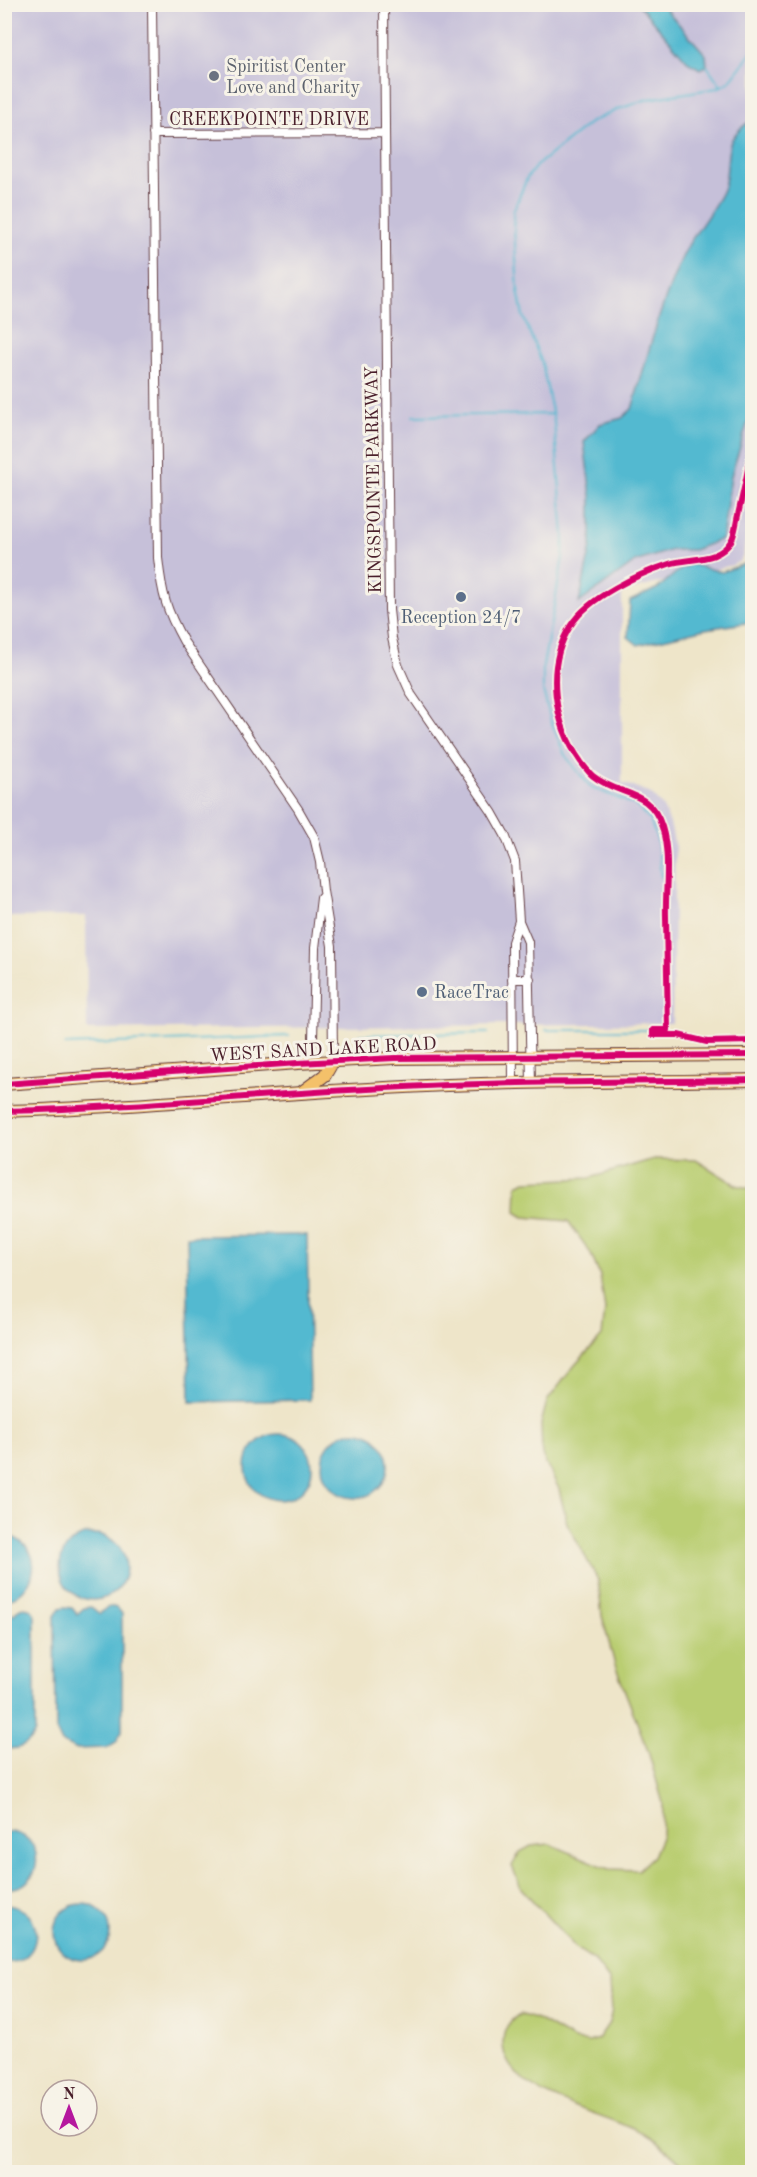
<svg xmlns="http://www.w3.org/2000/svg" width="757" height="2177" viewBox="0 0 757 2177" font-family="'Old Standard TT',serif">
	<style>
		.industrial { fill: #c6c0d9 }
		.green { fill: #bace72; stroke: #82764e; stroke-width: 1.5 }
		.water { fill: #52b9d0; stroke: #4e6c7e; stroke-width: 1.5 }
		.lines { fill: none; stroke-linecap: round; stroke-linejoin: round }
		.stream { stroke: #52b9d0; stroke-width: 2 }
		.minor-casing { stroke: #633d43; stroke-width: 10 }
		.primary-casing { stroke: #633d43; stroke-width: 14 }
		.minor { stroke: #fff; stroke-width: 8 }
		.primary { stroke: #f4c16a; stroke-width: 12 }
		.cycleway-casing { stroke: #f7f3e8; stroke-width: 10 }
		.cycleway { stroke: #d6006c; stroke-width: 6 }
		.worship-dot { fill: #6b7280; stroke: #f7f3e8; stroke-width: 2 }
		.service-dot { fill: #5c6f8a; stroke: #f7f3e8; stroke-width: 2 }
		.labels { text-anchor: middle; stroke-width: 6; stroke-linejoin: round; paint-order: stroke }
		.worship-label { font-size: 18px; fill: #5b616d; stroke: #f7f3e8; text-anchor: start }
		.street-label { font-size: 18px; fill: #4a1f2b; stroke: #f7f3e8 }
		.service-label { font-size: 18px; fill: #4e5e75; stroke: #f7f3e8 }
	</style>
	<rect width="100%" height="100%" fill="#f7f3e8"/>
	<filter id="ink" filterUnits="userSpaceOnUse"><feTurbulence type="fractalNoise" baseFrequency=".0167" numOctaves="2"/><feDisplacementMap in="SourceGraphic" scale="12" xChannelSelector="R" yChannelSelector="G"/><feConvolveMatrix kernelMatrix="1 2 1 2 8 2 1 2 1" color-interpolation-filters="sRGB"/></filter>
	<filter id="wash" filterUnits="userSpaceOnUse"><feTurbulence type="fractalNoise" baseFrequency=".008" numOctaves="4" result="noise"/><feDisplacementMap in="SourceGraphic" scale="24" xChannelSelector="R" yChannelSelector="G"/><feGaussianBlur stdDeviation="1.35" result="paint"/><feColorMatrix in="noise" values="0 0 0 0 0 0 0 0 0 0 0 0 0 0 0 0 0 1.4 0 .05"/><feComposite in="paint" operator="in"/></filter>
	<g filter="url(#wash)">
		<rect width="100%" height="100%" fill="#eee5c9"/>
		<path class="industrial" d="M4,5H752V505L743,556L740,561L733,565L622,592V783L638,788L651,794L662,806L670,823L675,846L672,1023L87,1030L86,916L5,917Z"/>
		<path class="green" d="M654,1159L696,1160L736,1185L752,1189V2172H689C677,2157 661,2144 644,2134C608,2112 503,2097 503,2043C503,2029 509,2021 520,2014L543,2022L574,2040L589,2042L598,2039L609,2023L612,2010L610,1981L595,1961L576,1948L521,1888L512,1866L520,1852L531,1846L550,1844L609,1869L638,1870L653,1856L662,1835L663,1803L648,1751L615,1665L602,1616L598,1580L567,1523L559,1489L542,1455L541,1424L547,1401L575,1365L602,1336L605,1310L600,1276L590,1252L568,1221L524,1217L516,1212L517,1185L526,1181L590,1178Z"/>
		<path class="water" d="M639,5H662L706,55L707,66L700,69L689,63Z
			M752,120V409L731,476L722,539L694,550H672L635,562L579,603L591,546V496L584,442L600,424L622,418L632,409C648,355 661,300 686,249C695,232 719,203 724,187C732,155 719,141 752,120Z
			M752,561V622L705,629L638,645L628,637L630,601L658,588L678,571L690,564L722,572Z
			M307,1235L310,1400L190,1402L187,1236Z
			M322 1465a33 33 0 1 1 66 0a33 33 0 1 1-66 0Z
			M246 1467a33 33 0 1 1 66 0a33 33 0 1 1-66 0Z
			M60 1567a33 33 0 1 1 66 0a33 33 0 1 1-66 0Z
			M5,1535C43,1543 43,1587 6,1601H4Z
			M5,1607L13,1615L20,1608C27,1606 34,1609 35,1617V1732C29,1746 19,1749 5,1749Z
			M65,1607L72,1608L77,1614L84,1608L91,1607L100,1614C106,1605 116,1604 122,1614V1731L116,1742L106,1748L75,1749L62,1743L56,1730L55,1616L60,1608Z
			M5,1832C49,1830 45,1893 5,1888Z
			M54 1932a28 28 0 1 1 56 0a28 28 0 1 1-56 0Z
			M5,1905C49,1907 43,1966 5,1962Z"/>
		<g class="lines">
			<path class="stream" d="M707,66L721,86
				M413,416L553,414
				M661,877L658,842L650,820L635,805L591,787L580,774L565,755L551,721L543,690V666L563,557L564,535L554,422L542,363L523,316L518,290L513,212L527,178L536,166L591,122L619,109L648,99L717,88L729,82L752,52
				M546,1030H648
				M359,1035L488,1033
				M65,1045L289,1036"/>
		</g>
	</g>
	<g filter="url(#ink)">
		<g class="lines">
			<defs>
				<path id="minor" d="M152,4L158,558C162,595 166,610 184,642L298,809L314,837L320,862L323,891L332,946L333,1061
					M384,4L389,610L392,638L398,665L411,694L492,812L505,835L515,861L519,921L528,942L531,1083
					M153,134L385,133
					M512,979H530
					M298,1063L310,1051L313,1041L315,948L321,898
					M513,1083L512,942L519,921"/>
				<path id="primary" d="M4,1084L298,1063L395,1058L752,1055
					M302,1092L325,1075L333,1061
					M4,1111C132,1108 258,1094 385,1088C507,1081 630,1082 752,1080"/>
			</defs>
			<use href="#minor" class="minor-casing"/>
			<use href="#primary" class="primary-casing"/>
			<use href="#minor" class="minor"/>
			<use href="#primary" class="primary"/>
			<defs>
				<path id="cycleway" d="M752,449C748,471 743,493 738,515C736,523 735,535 731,541C718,563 690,557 669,564C638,574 589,597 571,625C544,667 554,724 581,762C585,767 588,772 593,776C619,797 650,788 662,827C671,857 665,887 666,917C667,955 667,992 668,1030H653V1035H678L707,1042L752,1041
					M4,1084L298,1063L395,1058L752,1055
					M4,1111C132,1108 258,1094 385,1088C507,1081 630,1082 752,1080"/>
			</defs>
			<use href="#cycleway" class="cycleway-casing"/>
			<use href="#cycleway" class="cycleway"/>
		</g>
	</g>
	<circle class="worship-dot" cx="214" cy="76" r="6"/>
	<g class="service-dot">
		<circle cx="461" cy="597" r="6"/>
		<circle cx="422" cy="992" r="6"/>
	</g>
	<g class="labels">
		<g class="worship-label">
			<text x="226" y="72">Spiritist Center<tspan x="226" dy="21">Love and Charity</tspan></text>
		</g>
		<g class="street-label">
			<text x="269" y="125">CREEKPOINTE DRIVE</text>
			<text transform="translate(373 480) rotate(-91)" y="6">KINGSPOINTE PARKWAY</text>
			<text transform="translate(323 1049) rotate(-3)" y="6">WEST SAND LAKE ROAD</text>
		</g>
		<g class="service-label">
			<text x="461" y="623">Reception 24/7</text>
			<text x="434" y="998" text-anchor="start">RaceTrac</text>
		</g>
	</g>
	<rect width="757" height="2177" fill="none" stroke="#f7f3e8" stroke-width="24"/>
	<g transform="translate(69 2108)"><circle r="28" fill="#f7f3e8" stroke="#b29e9c" stroke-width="1.5"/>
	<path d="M0-4.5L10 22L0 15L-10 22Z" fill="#b5179e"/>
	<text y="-9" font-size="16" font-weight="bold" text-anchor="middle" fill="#4a1f2b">N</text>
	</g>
</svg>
